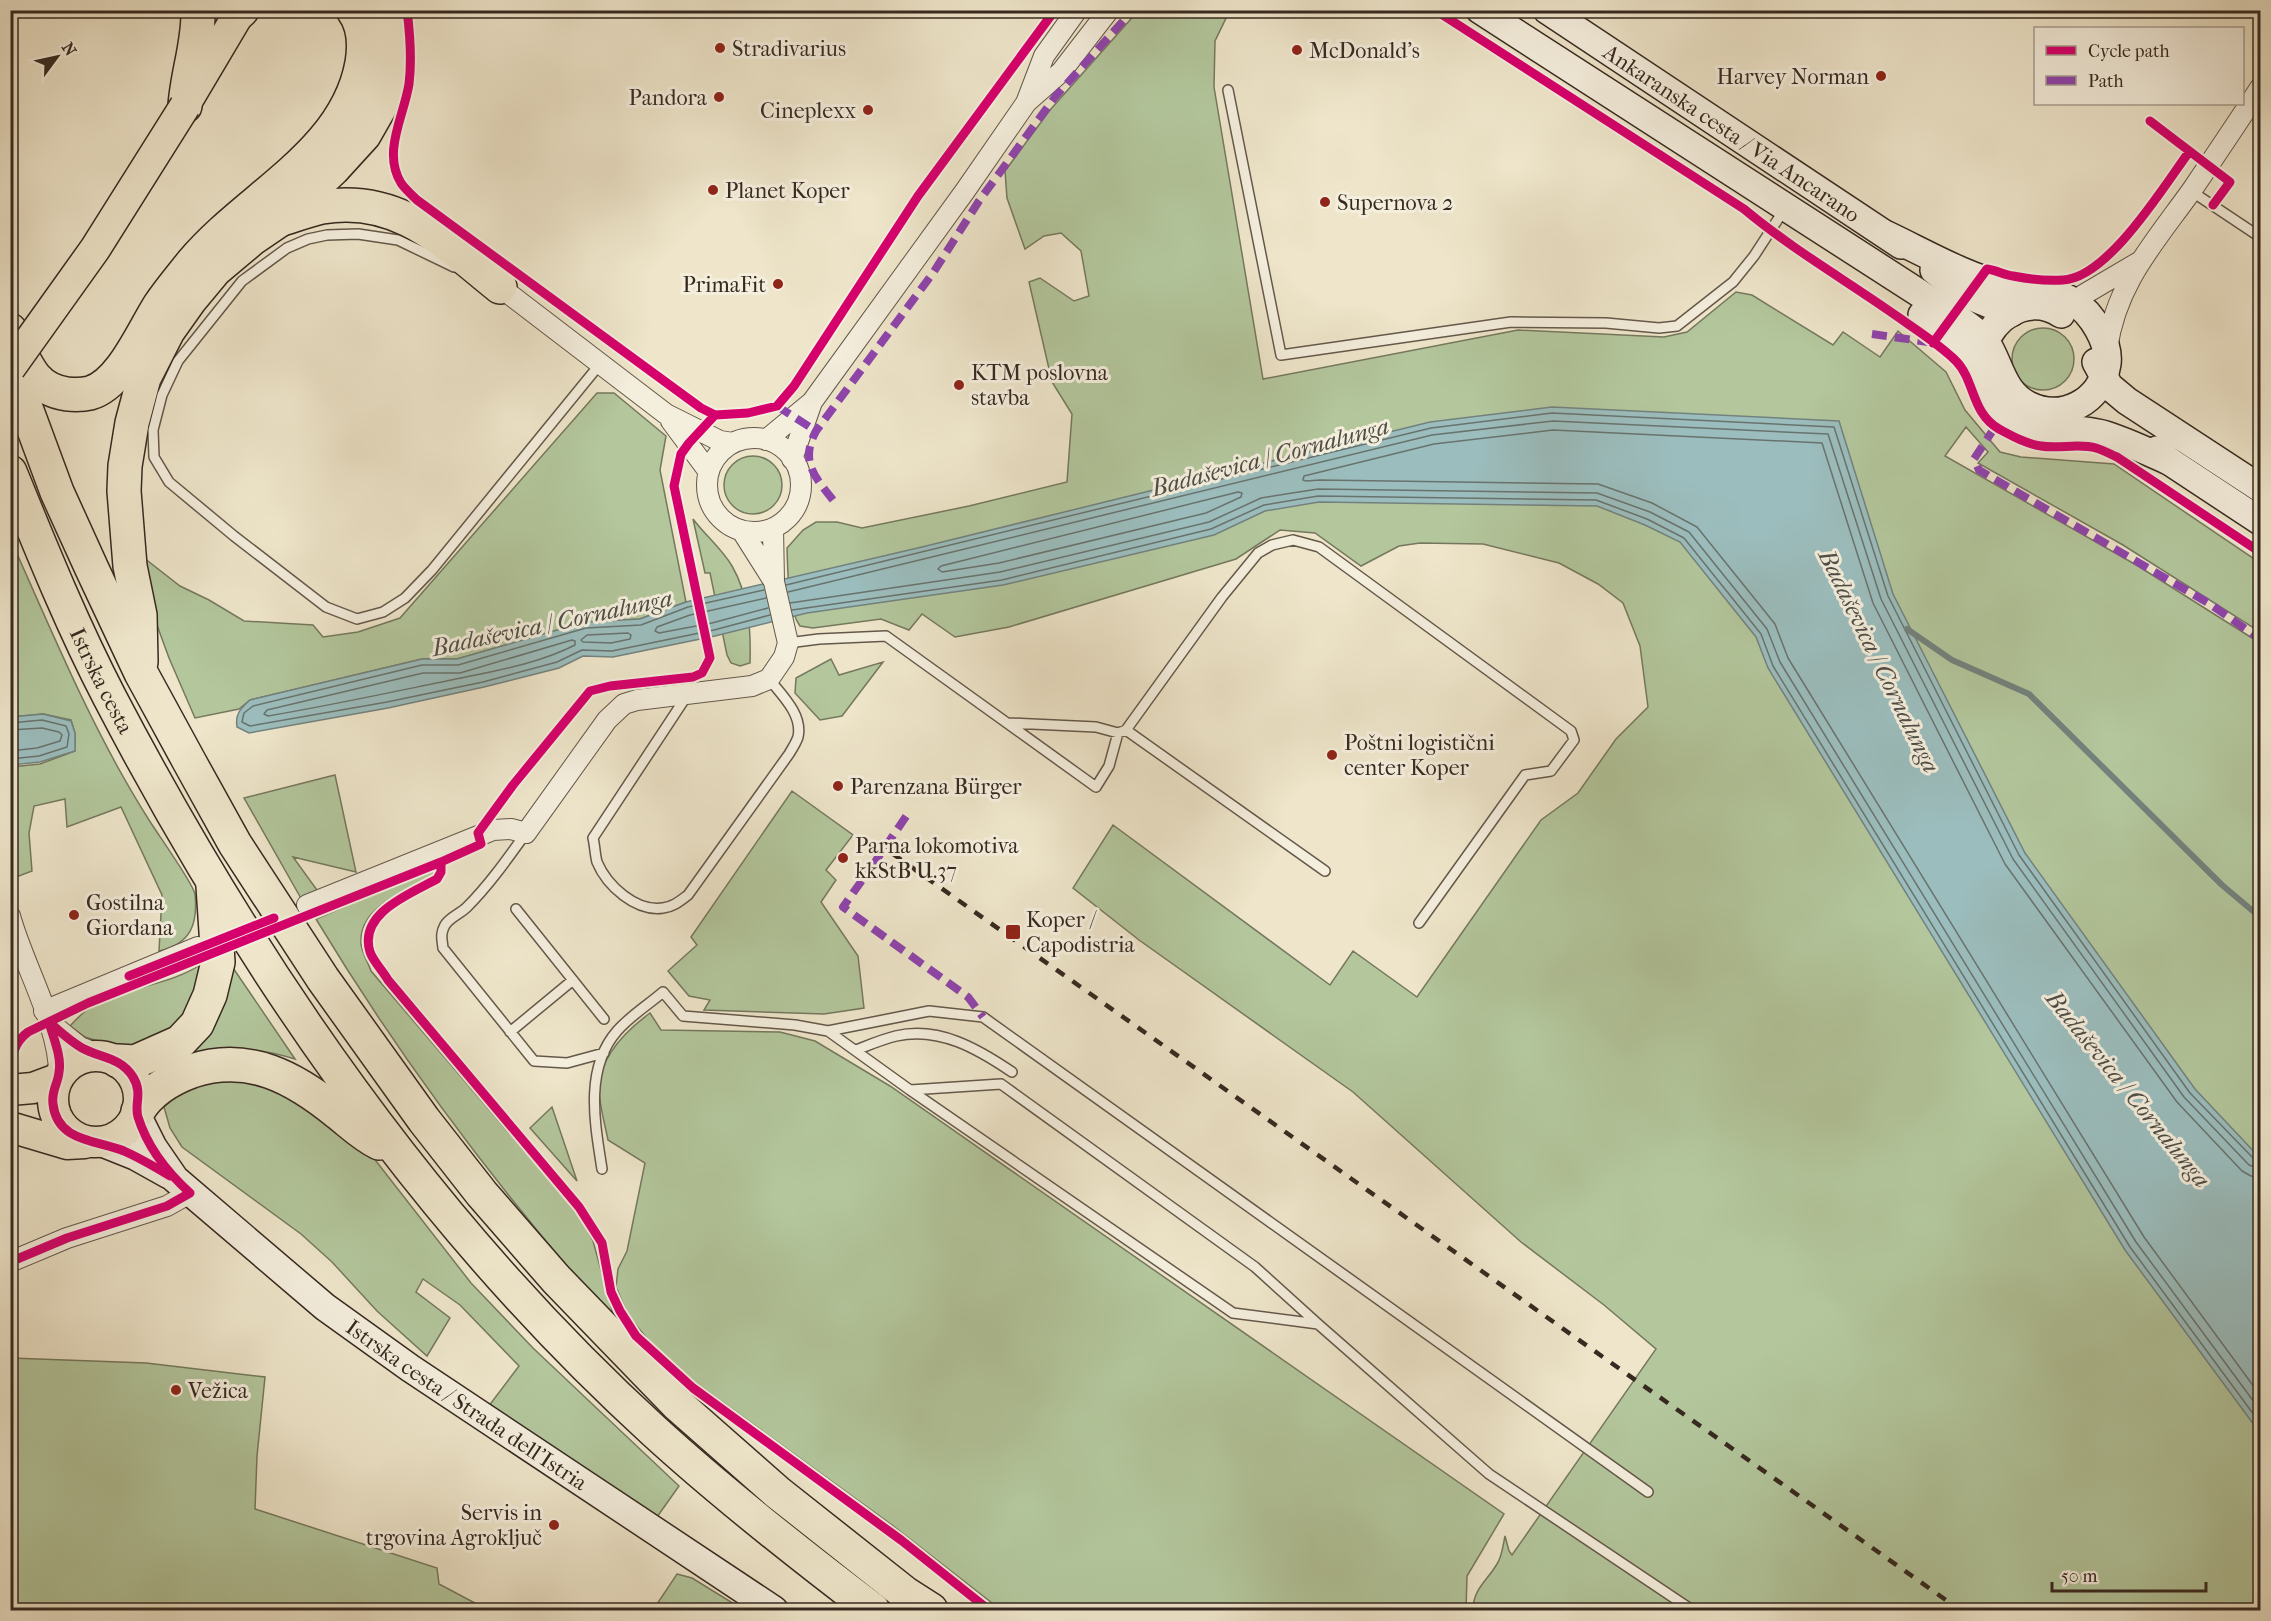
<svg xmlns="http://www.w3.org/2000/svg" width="2271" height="1621" viewBox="0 0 2271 1621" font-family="'IM FELL French Canon',serif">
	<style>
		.green { fill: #b3c69c; stroke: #75785e; stroke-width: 1.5 }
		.water { fill: #9bbdbd; stroke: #73827e; stroke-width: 1.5 }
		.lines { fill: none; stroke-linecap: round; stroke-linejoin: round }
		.shore { stroke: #69736e; stroke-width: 1.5 }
		.stream { stroke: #73827e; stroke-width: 6 }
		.street-tunnel { stroke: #c9bfa8; stroke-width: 20; stroke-dasharray: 20 10; stroke-linecap: butt }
		.lane-casing { stroke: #65584a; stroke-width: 12 }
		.street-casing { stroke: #65584a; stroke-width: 22 }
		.secondary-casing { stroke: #372920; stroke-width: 30 }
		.primary-casing { stroke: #372920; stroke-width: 33 }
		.highway-casing { stroke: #372920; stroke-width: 36 }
		.lane { stroke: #f4eedd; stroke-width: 9 }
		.street { stroke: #f4eedd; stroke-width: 20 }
		.secondary { stroke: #f4eedd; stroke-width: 27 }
		.primary { stroke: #eee5ca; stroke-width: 30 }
		.highway { stroke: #eee5ca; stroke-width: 33 }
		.rail { stroke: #372920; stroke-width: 4.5; stroke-dasharray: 10 10; stroke-linecap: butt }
		.primary-bridge-casing { stroke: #372920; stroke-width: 33; stroke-linecap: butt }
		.primary-bridge { stroke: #eee5ca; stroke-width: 30 }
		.quiet { stroke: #8e44ad; stroke-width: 8; stroke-dasharray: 15 8; stroke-linecap: butt }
		.cycleway-casing { stroke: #f4eedd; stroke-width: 13 }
		.cycleway { stroke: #d6006c; stroke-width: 9 }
		.poi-dot { fill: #8f2418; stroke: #f4eedd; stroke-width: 2 }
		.labels { text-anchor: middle; stroke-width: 6; stroke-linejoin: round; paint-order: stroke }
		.poi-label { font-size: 22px; fill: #372920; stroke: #f4eedd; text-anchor: start }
		.street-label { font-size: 22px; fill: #372920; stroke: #f4eedd }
		.water-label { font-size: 24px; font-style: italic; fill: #504e47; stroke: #f4eedd }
	</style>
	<rect width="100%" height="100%" fill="#eee5ca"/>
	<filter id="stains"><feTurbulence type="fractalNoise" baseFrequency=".00333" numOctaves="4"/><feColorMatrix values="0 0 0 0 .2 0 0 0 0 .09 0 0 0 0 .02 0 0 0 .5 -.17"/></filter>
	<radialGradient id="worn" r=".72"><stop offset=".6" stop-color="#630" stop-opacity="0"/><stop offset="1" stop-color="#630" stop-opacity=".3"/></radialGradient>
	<path class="green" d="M1230,10L1215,41L1214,87L1263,379L1518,330L1664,337L1687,332L1736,292L1752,295L1833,345L1843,332L1880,357L1898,331L1946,372L1965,410L2000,452L2021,457L2114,464L2260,563V632L2123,545L1978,463L1988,452L1966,427L1945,456L2138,566L2260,643V1610H1473C1473,1589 1487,1581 1497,1564C1502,1557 1503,1545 1505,1536L1509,1551L1512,1555L1656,1349L1604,1305L1521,1242L1353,1092L1139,940L1073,888L1113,825L1330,985L1353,951L1417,997L1541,820L1578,793L1616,739L1648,707L1640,646L1623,603L1598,584L1559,563L1483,544L1420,543L1399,546L1361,566L1315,533L1280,530L1236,559L1009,627L955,637L922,614L909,630L881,619L813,628L800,626C787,609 788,569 787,548L803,530L816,522H837L862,528L969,506L1067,482L1072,414L1052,382L1029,282L1040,278L1074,301L1089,296L1081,251L1061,233L1044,236L1025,249L1007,198L1005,171L1050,110L1138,11Z
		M2012 359a31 31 0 1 1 62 0a31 31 0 1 1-62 0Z
		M597,393H614L666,436L660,470L686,602L640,619L585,622L457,659H422L250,700L239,709L195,718L169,658L150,606L139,554L180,586L209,600L244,621L313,625L323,637L358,632L400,618Z
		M724 485a29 29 0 1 1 58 0a29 29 0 1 1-58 0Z
		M693,519C705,535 722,549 732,566C749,595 751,631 750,663L740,666L731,663L727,655L710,573H705Z
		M10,538C53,634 93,732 149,820C157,833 193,883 195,894C198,924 191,944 159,951L162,895L121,807L67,827L65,799L34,806L29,833L32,871L11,879V767L40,764L75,751V733L71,720L43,714L11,717Z
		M831,659L839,675L883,662L842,716L820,720L795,693L796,678Z
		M335,775L356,872L293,857L317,890L302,900L244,798Z
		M792,791L853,835L826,870L836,880L821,902L858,956L864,1008L824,1014L704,1010L710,1000L689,996L668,971L697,945L691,937Z
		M434,868L435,874C409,891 358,905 361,944C362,953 368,962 371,971L579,1215L593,1241L615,1321C504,1197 402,1062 316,919Z
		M229,962L295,1059C252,1046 233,1048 190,1056L207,1027Z
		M203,963L196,997L172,1030L138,1050L114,1046L85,1037L70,1026C75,1021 81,1014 87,1010C121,986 169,987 203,963Z
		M650,1013L661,1030L780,1032L815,1041L890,1086L1504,1514L1467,1576L1466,1610H1001L892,1525L696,1383L649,1341L628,1315L616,1287L618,1269L627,1251L645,1163L608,1140C605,1124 599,1105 599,1088C600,1056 627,1030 650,1013Z
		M214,1077L276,1082L362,1143L471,1283L533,1348L679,1486L657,1517L488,1407L519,1366L460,1305L423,1279L416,1292L450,1318L427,1356L377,1311L332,1262L301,1234L182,1147L170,1128L164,1107L189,1085Z
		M552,1107L577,1181L530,1128Z
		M11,1358L146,1363L265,1377L257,1456L255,1509L437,1568L439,1584L488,1610H11Z
		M677,1574L692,1578L744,1610H653Z"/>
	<path class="water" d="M1552,407L1839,421L1893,594L2025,853L2195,1089L2260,1158V1433L2125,1250L1768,668L1756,637L1680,542L1645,525L1597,506L1319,502L1265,511L1214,535L1003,585L807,613L715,636L613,657L583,656L559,668L484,687L388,708L249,733L237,727C235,714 240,709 250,700L422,659H457L585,622L640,619L686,602L922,547L1430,422Z
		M43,714L71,721L75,733V751L40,762L11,765V717Z"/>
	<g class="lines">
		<path class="shore" d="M1238,492L1242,493L1241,497L1206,513L999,563L942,572L938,569L941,566Z
			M786,585L1431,428L1552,413L1834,427L1888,596L2019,855L2190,1093L2254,1159L2260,1161
			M764,590L688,607L641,625L586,628L458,665H422L253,706L244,713L242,722L250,726L387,702L483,682L557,662L582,650L612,651L714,630L770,615
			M788,592L1432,435L1553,421L1828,434L1881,599L2013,859L2184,1097L2249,1165L2260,1169
			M766,598L690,615L657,627L655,631L659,633L712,623L768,608
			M790,603L1000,572L1209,522L1261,498L1318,489L1597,493L1650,512L1689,532L1767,629L1780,662L2136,1242L2260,1410
			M792,610L1002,580L1211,529L1264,505L1318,496L1596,500L1647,519L1684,538L1761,634L1773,666L2130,1247L2260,1423
			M628,633L631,635L630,639L611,643L583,642L581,640L587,635Z
			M572,640L575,641V645C540,663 499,670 461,678C397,691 333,705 268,716L264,714L267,710L423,673H460Z
			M10,723L42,720L66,726L69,734L67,747L39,756L10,759
			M10,730L42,728L59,732L62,735L60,741L37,748L10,751
			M2260,1178L2251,1176L2242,1171L2177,1102L2005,864L1873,603L1822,443L1553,430L1434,444L1304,476L1303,480L1306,481L1320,480L1598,484L1652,503L1697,527L1775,624L1788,658L2144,1237L2260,1395"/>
		<path class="stream" d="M1907,629L1952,660L2029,694L2222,885L2260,917"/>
		<path class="street-tunnel" d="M234,933L291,912"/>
		<defs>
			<path id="lane" d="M1228,90L1281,355L1511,322L1606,323L1659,328L1677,326L1733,282L1754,256L1782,213
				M2191,191L2260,237
				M454,267L398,240L358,234L327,235L308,239L287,248L242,281L178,361L162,395L153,430L154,457L169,482L234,536L326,607L357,619L383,612L405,598L432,570L600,364
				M788,643L819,639L886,636L1096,787L1109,766L1118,733
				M688,694L593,838C595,846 595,855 597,862C607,886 636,912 663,908C673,907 680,901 688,895L789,754C792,749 796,743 798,737C803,715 782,695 769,679
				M1008,723L1096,727L1118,733L1126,730L1222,597L1258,553L1272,545L1293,540L1319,547L1571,731L1574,740L1551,771L1525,775L1419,923
				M1126,730L1325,871
				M526,833C508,858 489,885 467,907C460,914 450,917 445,925C440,934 442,939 443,948L534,1061L567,1063L604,1053
				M516,909L604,1019
				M828,1031L910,1090L1001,1084L1255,1267L1318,1324L1489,1474L1692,1610
				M510,1032L573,980
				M856,1050C869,1045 883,1039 896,1036C939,1026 978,1049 1012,1072
				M910,1090L1233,1313L1318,1324
				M602,1169C595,1124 584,1069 617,1031C630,1016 648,1005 663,992L683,1016L795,1025L828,1031L929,1011L983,1017L1648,1492"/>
			<path id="street" d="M1028,101L1061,72L1109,10
				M500,287L666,414L720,441L733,443
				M2076,303L2083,295L2139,262
				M2107,349C2116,283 2155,242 2192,190C2215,156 2238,122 2260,88
				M671,421L709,472
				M707 485a47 47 0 1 1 94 0a47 47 0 1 1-94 0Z
				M766,440L812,402L965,191L1026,103L1044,56L1077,10
				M792,459L812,402
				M742,531L773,580
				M307,905L493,830L511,829L526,833L607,720L624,704L637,700L752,686L769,679L784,657L788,643L774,582L773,528
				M10,916C23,964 60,1027 59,1075
				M44,1011L198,947
				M49,1022L80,1047L101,1055
				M10,1262L67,1238L167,1206L190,1193"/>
			<g id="secondary">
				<path d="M1480,10L1950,313C1962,322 1977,330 1986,342C2000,363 2002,392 2028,405C2062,422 2101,402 2107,364C2110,343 2092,313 2074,302C2053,289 2031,293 2008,287C1966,277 1927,254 1887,235"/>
				<path id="s1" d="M1547,10L1901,245"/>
				<path d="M1934,270L1965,294L2011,313"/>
				<path d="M2061,314C2006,278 1941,371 2008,416C2037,435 2075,425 2106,435C2128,442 2148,452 2169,461"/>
				<path d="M1922,315L1978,362"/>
				<path d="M2096,362L2109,386L2127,401L2260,488"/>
				<path d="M2157,450L2169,461L2260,521"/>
				<path id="s2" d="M137,1115L153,1147L175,1179L325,1307L410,1368L774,1610"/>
				<path d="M100,1142L135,1156L169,1175"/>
			</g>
			<path id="primary" d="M187,101L241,10
				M53 1099a43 43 0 1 1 86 0a43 43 0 1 1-86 0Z
				M10,1090L33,1088L57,1079
				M10,1127L67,1144L85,1143"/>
			<g id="highway">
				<path d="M240,12L242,10"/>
				<path d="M185,106C187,74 199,43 198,10"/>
				<path d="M282,219C295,215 309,210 322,207C399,194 445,243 500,287"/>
				<path d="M10,330C25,360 31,389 67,394C75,395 82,395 90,393C121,384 142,333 159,306C169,291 181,277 192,263C247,197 346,154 362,63C365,45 364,25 353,10"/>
				<path d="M10,365L57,492L92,569L141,673L189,761L235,844L323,979L424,1120L482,1194L556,1279L677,1404L777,1492L906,1594L931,1610"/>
				<path id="s3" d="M10,472C41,548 72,625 110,698C251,968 428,1225 654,1431C724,1495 798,1553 873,1610"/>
				<path d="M141,662L140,615L130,566L124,491L125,466L132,423L144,378L168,331L190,300L215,270L253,238L278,221L333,169L364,135L380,107L389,79L393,44L389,10"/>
				<path d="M118,1061L135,1062L180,1042L197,1024L210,995L218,962L213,886"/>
				<path d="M138,1111C150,1091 170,1079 192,1071C249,1052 295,1078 338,1113C352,1124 363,1135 379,1143"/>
			</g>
		</defs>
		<use href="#lane" class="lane-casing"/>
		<use href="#street" class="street-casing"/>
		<use href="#secondary" class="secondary-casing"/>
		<use href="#primary" class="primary-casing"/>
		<use href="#highway" class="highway-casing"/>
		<use href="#lane" class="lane"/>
		<use href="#street" class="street"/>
		<use href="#secondary" class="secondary"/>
		<use href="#primary" class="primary"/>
		<use href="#highway" class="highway"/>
		<path class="rail" d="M893,854L1960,1610"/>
		<defs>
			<path id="primary-bridge" d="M10,368L95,249L185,106"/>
		</defs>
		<use href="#primary-bridge" class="primary-bridge-casing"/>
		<use href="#primary-bridge" class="primary-bridge"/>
		<path class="quiet" d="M1872,334L1928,342
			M777,406L816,431
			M1995,427L1974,459L1979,470L2210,604L2260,639
			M833,500C814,476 800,461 816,431L933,273L979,201L1055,97L1133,10
			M875,862L843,907L968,997L983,1017
			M879,866L875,862L909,812"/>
		<defs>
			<path id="cycleway" d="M407,10C410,34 412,60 409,84C404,116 382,152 401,183C405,189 412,195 417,200L701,408L715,415L748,413L777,406L794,386L918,196L1055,10
				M1435,10L1744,209C1793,250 1849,282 1901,319C1919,332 1940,345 1956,361C1975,380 1971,413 1999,429C2012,436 2026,444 2041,446C2059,449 2079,443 2096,448C2103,450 2110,454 2117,457L2260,552
				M2150,121L2230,182L2213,205
				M1933,343L1987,269C1996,270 2004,275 2013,276C2028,279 2048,281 2063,280C2108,278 2164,186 2189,152
				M441,862V872L437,879C410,894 358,913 370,952C373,961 383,971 388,980L579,1207L602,1243L611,1292L620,1311L636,1336L693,1388L901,1540L989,1610
				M129,976L274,918
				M49,1022C53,1037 62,1057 59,1072C58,1084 51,1091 53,1104C57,1142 97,1140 124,1151C140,1158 155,1167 170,1176
				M10,1075C12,1057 13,1043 28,1032L88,1003L441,862L481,844L478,833L513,785L590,691L610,686L693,677L702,673L710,658L674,486L681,454L689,443L715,415
				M10,1262L67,1238L167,1206L190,1193C168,1173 147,1146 138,1117C134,1104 143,1093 133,1077C121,1057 100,1058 82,1048C70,1041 59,1031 49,1022"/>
		</defs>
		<use href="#cycleway" class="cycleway-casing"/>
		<use href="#cycleway" class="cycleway"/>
	</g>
	<g class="poi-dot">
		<circle cx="720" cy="48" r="6"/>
		<circle cx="1297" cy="50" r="6"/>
		<circle cx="1881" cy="76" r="6"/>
		<circle cx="719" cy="97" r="6"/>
		<circle cx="868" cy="110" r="6"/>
		<circle cx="713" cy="190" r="6"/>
		<circle cx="1325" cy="202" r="6"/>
		<circle cx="778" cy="284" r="6"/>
		<circle cx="959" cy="385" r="6"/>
		<circle cx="1332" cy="755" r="6"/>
		<circle cx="838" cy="786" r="6"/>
		<circle cx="843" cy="858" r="6"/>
		<circle cx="74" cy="915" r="6"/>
		<rect x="1005" y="924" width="16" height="16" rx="3"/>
		<circle cx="176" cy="1390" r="6"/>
		<circle cx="554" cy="1525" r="6"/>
	</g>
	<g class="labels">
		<g class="poi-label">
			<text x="732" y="56">Stradivarius</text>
			<text x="1309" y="58">McDonald's</text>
			<text x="1869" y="84" text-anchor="end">Harvey Norman</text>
			<text x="707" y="105" text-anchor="end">Pandora</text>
			<text x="856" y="118" text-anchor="end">Cineplexx</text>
			<text x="725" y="198">Planet Koper</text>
			<text x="1337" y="210">Supernova 2</text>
			<text x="766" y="292" text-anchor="end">PrimaFit</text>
			<text x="971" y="380">KTM poslovna<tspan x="971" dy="25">stavba</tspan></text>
			<text x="1344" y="750">Poštni logistični<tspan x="1344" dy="25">center Koper</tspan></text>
			<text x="850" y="794">Parenzana Bürger</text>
			<text x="855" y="853">Parna lokomotiva<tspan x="855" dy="25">kkStB U.37</tspan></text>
			<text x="86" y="910">Gostilna<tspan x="86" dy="25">Giordana</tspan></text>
			<text x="1026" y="927">Koper /<tspan x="1026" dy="25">Capodistria</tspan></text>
			<text x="188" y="1398">Vežica</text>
			<text x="542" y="1520" text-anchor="end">Servis in<tspan x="542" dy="25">trgovina Agroključ</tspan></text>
		</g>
		<g class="street-label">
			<text dy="8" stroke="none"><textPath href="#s1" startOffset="222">Ankaranska cesta / Via Ancarano</textPath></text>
			<text dy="8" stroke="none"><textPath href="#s3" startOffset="228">Istrska cesta</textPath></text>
			<text dy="8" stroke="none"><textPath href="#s2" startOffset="444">Istrska cesta / Strada dell'Istria</textPath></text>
		</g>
		<g class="water-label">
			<text transform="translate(1270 457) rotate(-15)" y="8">Badaševica / Cornalunga</text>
			<text transform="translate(552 623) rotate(-12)" y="8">Badaševica / Cornalunga</text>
			<text transform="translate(1879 661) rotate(64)" y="8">Badaševica / Cornalunga</text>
			<text transform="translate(2128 1089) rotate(51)" y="8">Badaševica / Cornalunga</text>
		</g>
	</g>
	<rect width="2271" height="1621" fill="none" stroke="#eee5ca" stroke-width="36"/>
	<rect x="12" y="12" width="2247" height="1597" fill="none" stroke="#372920" stroke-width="3"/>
	<rect x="18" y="18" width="2235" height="1585" fill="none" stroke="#372920" stroke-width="1.5"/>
	<rect x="2034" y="27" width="210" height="78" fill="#f4eedd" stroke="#a89f91" stroke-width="1.5"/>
	<rect x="2046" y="46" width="30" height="9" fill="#d6006c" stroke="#a89f91" stroke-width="1.5"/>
	<text x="2088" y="57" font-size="18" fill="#372920">Cycle path</text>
	<rect x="2046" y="76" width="30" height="9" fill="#8e44ad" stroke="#a89f91" stroke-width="1.5"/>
	<text x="2088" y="87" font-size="18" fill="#372920">Path</text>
	<g transform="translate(57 57) rotate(57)" stroke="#f4eedd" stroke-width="4.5" paint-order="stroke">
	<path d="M0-4.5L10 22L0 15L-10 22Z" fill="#372920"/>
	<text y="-9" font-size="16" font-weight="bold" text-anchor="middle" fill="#372920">N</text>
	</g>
	<path d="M2052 1582v9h154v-9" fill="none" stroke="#372920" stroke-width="3"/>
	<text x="2061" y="1582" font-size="18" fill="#372920" stroke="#f4eedd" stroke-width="4.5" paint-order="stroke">50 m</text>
	<rect width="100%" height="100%" filter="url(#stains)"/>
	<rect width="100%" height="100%" fill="url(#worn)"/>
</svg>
